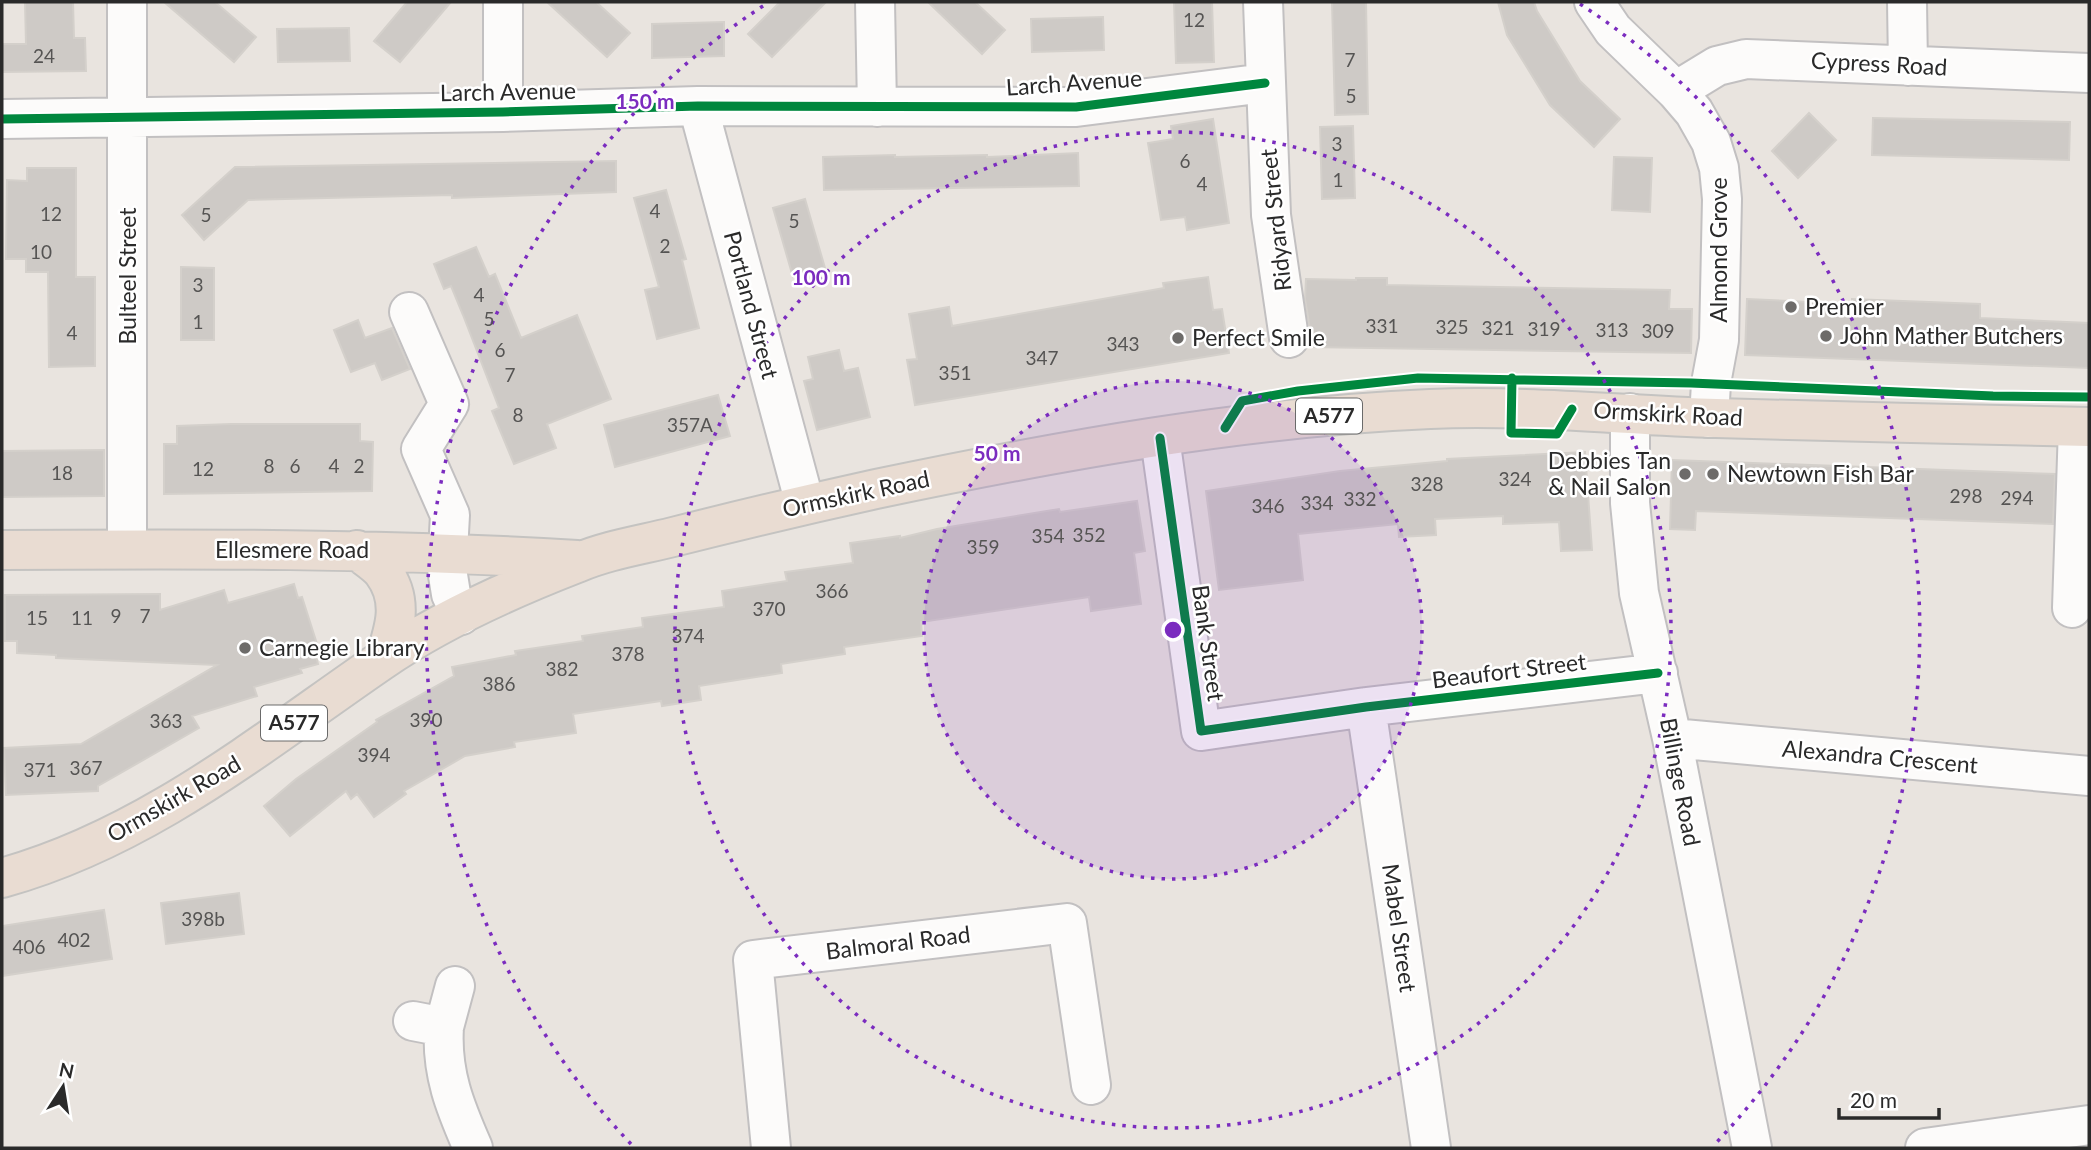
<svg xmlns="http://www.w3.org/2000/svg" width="2091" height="1150" viewBox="0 0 2091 1150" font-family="Lato,sans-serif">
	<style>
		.building { fill: #cecac6; stroke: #d4d0cb; stroke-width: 2 }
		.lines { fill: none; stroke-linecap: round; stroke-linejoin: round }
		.minor-casing { stroke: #c2c0c1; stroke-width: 42 }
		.highway-casing { stroke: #c4c3c1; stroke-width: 42 }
		.minor { stroke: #fcfbfa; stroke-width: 38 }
		.highway { stroke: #e9dcd2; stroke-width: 38 }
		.cycleway-casing { stroke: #fff; stroke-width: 13 }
		.cycleway { stroke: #00873e; stroke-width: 9 }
		.ring { fill: none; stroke: #7b2cbf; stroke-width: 3.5; stroke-dasharray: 3.5 7 }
		.poi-dot { fill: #6d6b69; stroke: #fff; stroke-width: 2.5 }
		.labels { text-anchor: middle; stroke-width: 5; stroke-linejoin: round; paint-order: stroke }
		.number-label { font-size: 19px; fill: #555453 }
		.shield { fill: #fff; stroke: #6a6a6a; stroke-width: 2 }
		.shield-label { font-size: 21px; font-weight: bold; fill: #2a2a2a }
		.street-label { font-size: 23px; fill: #2a2a2a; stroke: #fff }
		.poi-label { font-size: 23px; fill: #2a2a2a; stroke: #fff; text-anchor: start }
		.centre { fill: #7b2cbf; stroke: #fff; stroke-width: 3.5 }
		.ring-label { font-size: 21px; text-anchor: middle; font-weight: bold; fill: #7b2cbf; stroke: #fff; stroke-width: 5; stroke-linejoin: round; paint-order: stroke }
	</style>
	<rect width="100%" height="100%" fill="#e9e4df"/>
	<path class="building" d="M25,2H73L74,38H85L86,71L2,72V44H26Z
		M164,2H215L256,37L234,62Z
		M407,2H451L400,62L374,41Z
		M547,2H596L630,33L607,57Z
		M780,2H826L772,57L748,34Z
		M928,2H975L1005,30L982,54Z
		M1174,2H1212L1214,62L1176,63Z
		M1332,2H1366L1368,114L1335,115Z
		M1498,2H1534L1537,11L1580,81L1620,119L1594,147L1550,105L1507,35Z
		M1103,17L1104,50L1032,52L1031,19Z
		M724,22V56L652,58V24Z
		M349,28L350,61L278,62L277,29Z
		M1809,113L1836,140L1798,178L1772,151Z
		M1873,118L2070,122L2069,160L1872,155Z
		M1213,119L1229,223L1187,230L1185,217L1161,220L1148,143L1173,139L1171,126Z
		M1353,126L1355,198L1322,199L1320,127Z
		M1078,153L1079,186L824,190L823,157L895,155V157L987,155V157Z
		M1614,157L1652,158L1650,212L1612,210Z
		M616,161V192L452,198V195L248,200L204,240L182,215L235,167Z
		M27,168H76V277H95V366L49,367L48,272H26V259H6L7,180L27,181Z
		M666,190L686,259L682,260L699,328L657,339L645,290L659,287L634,198Z
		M805,199L825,268L793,277L773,208Z
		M476,247L489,277L495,274L521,338L577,315L611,399L547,424L556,448L514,464L492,411L499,408L463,315L451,286L444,289L434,264Z
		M181,267L214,268V340H181Z
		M1208,277L1213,310L1222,309L1229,353L915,405L907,360L917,359L909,314L949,307L952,326L1164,288L1163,283Z
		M1356,278H1387V285L1670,290L1669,309H1692L1691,353L1309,347L1311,335L1305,299L1306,279L1356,280Z
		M1747,299L1852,304V299L1980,304V318L2089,323V368L1745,355Z
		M358,320L365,338L392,328L410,369L382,380L375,363L351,372L334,330Z
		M839,350L844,371L858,368L870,417L817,430L804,381L813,379L808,357Z
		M718,395L730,436L615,467L604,425Z
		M231,424H360V441L373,442L372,491L164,494V444H177V426Z
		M104,450V496L2,497V451Z
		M1585,452L1592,550L1561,551L1559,522L1503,524V516L1435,519L1436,535L1399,537L1398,524L1298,534L1303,580L1219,590L1206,491L1340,471L1447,461V459Z
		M1672,460L2055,474L2053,524L1696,511L1695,530L1670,529Z
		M1137,501L1145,551L1134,553L1141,604L1091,611L1089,597L921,622L922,636L844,647L845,654L781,664L782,673L699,686L701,700L662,706L661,701L573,714L576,733L514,742L515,747L465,756L404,791L406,794L374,817L357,794L351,799L346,791L290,836L264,806L296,779L377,722L376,720L454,676L452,667L516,655L515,651L583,641L582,636L643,627L642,618L724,607L722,591L787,581L785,572L853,563L850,543L900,536V538L937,529L1059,509L1060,512Z
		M294,584L298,598L302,597L318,647L314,648L318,664L300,669L302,673L254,687L257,696L192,716L199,728L98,786V791L6,795L4,748L81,744L217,665L56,658V655L17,653V641H5V595L160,594V610L224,590L228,603Z
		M239,893L244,934L166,944L161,903Z
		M104,910L112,959L2,976V926Z"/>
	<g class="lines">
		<defs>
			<path id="minor" d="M127,2V549
				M503,2V112
				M875,2L877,107
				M1263,2L1271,215L1289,338
				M1594,2L1613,30L1676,91L1694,112L1711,142L1719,168L1722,199L1719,340L1711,383L1709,418
				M1907,2L1908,66
				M1676,91L1717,66L1746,59L2089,73
				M698,106L805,504
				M2,119L503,112L698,106L1076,107L1265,83
				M409,312L449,404L421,449L450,515L447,569L451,594L461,615
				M1630,413V503L1639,593L1672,738L1752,1148
				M1160,438L1201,731L1366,707L1658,673
				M2072,608L2078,427
				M1366,707L1431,1148
				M1672,738L2089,776
				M413,1021L444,1027L455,986
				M444,1027C441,1073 455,1107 473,1148
				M771,1148L753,960L1067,923L1091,1085
				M1925,1148L2089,1125"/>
			<path id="highway" d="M2,550C194,549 385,548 577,560
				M357,550C365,557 377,564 383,572C404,600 395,628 385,658
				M2,878C146,838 260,744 381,661C440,620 510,589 577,563C607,550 641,545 673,537C740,520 808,504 876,489C1058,451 1244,417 1430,409C1526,405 1620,415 1716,418C1840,422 1965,424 2089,427"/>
		</defs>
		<use href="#minor" class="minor-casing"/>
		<use href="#highway" class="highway-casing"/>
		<use href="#minor" class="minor"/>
		<use href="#highway" class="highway"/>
		<defs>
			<path id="cycleway" d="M2,119L503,112L698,106L1076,107L1265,83
				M1512,378L1511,433L1557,434L1572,409
				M1225,428L1242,401L1298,391L1418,378L1691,383L1993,396L2089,397
				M1160,438L1201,731L1366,707L1658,673"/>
		</defs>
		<use href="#cycleway" class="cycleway-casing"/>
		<use href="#cycleway" class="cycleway"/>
	</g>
	<circle cx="1173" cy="630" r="249" fill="#7b2cbf" fill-opacity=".12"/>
	<g class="ring">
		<circle cx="1173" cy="630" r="249"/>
		<circle cx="1173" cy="630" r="498"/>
		<path d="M631 1144A747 747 0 0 1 766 4M1580 4A747 747 0 0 1 1715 1144"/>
	</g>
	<g class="poi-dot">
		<circle cx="1791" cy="307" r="7"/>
		<circle cx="1826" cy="336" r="7"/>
		<circle cx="1178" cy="338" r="7"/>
		<circle cx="1685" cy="474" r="7"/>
		<circle cx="1713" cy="474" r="7"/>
		<circle cx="245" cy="648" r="7"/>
	</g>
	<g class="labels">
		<g class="number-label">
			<text x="1194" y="27">12</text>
			<text x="44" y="63">24</text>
			<text x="1350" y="67">7</text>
			<text x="1351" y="103">5</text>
			<text x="1337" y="151">3</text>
			<text x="1185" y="168">6</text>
			<text x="1338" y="187">1</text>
			<text x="1202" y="191">4</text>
			<text x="655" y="218">4</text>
			<text x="51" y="221">12</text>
			<text x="206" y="222">5</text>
			<text x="794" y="228">5</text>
			<text x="665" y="253">2</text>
			<text x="41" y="259">10</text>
			<text x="198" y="292">3</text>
			<text x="479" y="302">4</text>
			<text x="489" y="326">5</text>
			<text x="198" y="329">1</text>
			<text x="1382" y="333">331</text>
			<text x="1452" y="334">325</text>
			<text x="1498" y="335">321</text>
			<text x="1544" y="336">319</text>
			<text x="1612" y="337">313</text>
			<text x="1658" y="338">309</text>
			<text x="72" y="340">4</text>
			<text x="1123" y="351">343</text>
			<text x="500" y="357">6</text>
			<text x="1042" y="365">347</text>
			<text x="955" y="380">351</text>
			<text x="510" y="382">7</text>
			<text x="518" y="422">8</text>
			<text x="690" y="432">357A</text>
			<text x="269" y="473">8</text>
			<text x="295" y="473">6</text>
			<text x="334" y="473">4</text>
			<text x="359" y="473">2</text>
			<text x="203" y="476">12</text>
			<text x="62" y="480">18</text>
			<text x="1515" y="486">324</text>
			<text x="1427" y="491">328</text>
			<text x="1966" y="503">298</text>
			<text x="2017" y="505">294</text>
			<text x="1360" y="506">332</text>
			<text x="1317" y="510">334</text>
			<text x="1268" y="513">346</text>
			<text x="1089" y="542">352</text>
			<text x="1048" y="543">354</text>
			<text x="983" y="554">359</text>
			<text x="832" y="598">366</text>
			<text x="769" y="616">370</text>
			<text x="116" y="623">9</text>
			<text x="145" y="623">7</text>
			<text x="37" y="625">15</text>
			<text x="82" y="625">11</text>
			<text x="688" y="643">374</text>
			<text x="628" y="661">378</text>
			<text x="562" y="676">382</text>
			<text x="499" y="691">386</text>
			<text x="426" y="727">390</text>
			<text x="166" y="728">363</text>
			<text x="374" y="762">394</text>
			<text x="86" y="775">367</text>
			<text x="40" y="777">371</text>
			<text x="203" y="926">398b</text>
			<text x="74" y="947">402</text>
			<text x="29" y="954">406</text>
		</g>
		<g class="shield">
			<rect x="1296" y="398.5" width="66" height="35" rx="5"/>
			<rect x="261" y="705.5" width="66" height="35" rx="5"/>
		</g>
		<g class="shield-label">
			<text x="1329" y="423">A577</text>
			<text x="294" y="730">A577</text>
		</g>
		<g class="street-label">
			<text transform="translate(1879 64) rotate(3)" y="8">Cypress Road</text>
			<text transform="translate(1074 83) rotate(-4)" y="8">Larch Avenue</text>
			<text transform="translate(508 92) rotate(-1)" y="8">Larch Avenue</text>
			<text transform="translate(1276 220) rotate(-96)" y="8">Ridyard Street</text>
			<text transform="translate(1719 250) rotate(-90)" y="8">Almond Grove</text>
			<text transform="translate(128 276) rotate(-90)" y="8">Bulteel Street</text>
			<text transform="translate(751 305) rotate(75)" y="8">Portland Street</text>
			<text transform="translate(1668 414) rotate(3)" y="8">Ormskirk Road</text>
			<text transform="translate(856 494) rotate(-12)" y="8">Ormskirk Road</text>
			<text x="292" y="558">Ellesmere Road</text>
			<text transform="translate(1208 643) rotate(82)" y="8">Bank Street</text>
			<text transform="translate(1509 671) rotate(-7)" y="8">Beaufort Street</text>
			<text transform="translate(1880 757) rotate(5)" y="8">Alexandra Crescent</text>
			<text transform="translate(1680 782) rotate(79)" y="8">Billinge Road</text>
			<text transform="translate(174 799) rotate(-30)" y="8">Ormskirk Road</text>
			<text transform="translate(1399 928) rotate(82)" y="8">Mabel Street</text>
			<text transform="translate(898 943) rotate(-7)" y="8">Balmoral Road</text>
		</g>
		<g class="poi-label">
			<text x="1805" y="315">Premier</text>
			<text x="1840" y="344">John Mather Butchers</text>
			<text x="1192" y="346">Perfect Smile</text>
			<text x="1671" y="469" text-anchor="end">Debbies Tan<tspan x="1671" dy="26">&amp; Nail Salon</tspan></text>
			<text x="1727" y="482">Newtown Fish Bar</text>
			<text x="259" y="656">Carnegie Library</text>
		</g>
	</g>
	<circle cx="1173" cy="630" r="10" class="centre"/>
	<g class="ring-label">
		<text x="645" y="109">150 m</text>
		<text x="821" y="285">100 m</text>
		<text x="997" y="461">50 m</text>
	</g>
	<rect width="2091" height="1150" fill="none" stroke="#2a2a2a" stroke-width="7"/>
	<g transform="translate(63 1087) rotate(12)" stroke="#ffffff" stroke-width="5" paint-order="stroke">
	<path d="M0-5L12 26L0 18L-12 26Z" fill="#2a2a2a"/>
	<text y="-10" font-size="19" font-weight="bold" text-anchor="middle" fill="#2a2a2a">N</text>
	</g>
	<path d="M1839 1108v10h100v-10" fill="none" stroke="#2a2a2a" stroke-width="3.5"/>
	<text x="1850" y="1108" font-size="21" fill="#2a2a2a" stroke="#ffffff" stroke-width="5" paint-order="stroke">20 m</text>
</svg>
